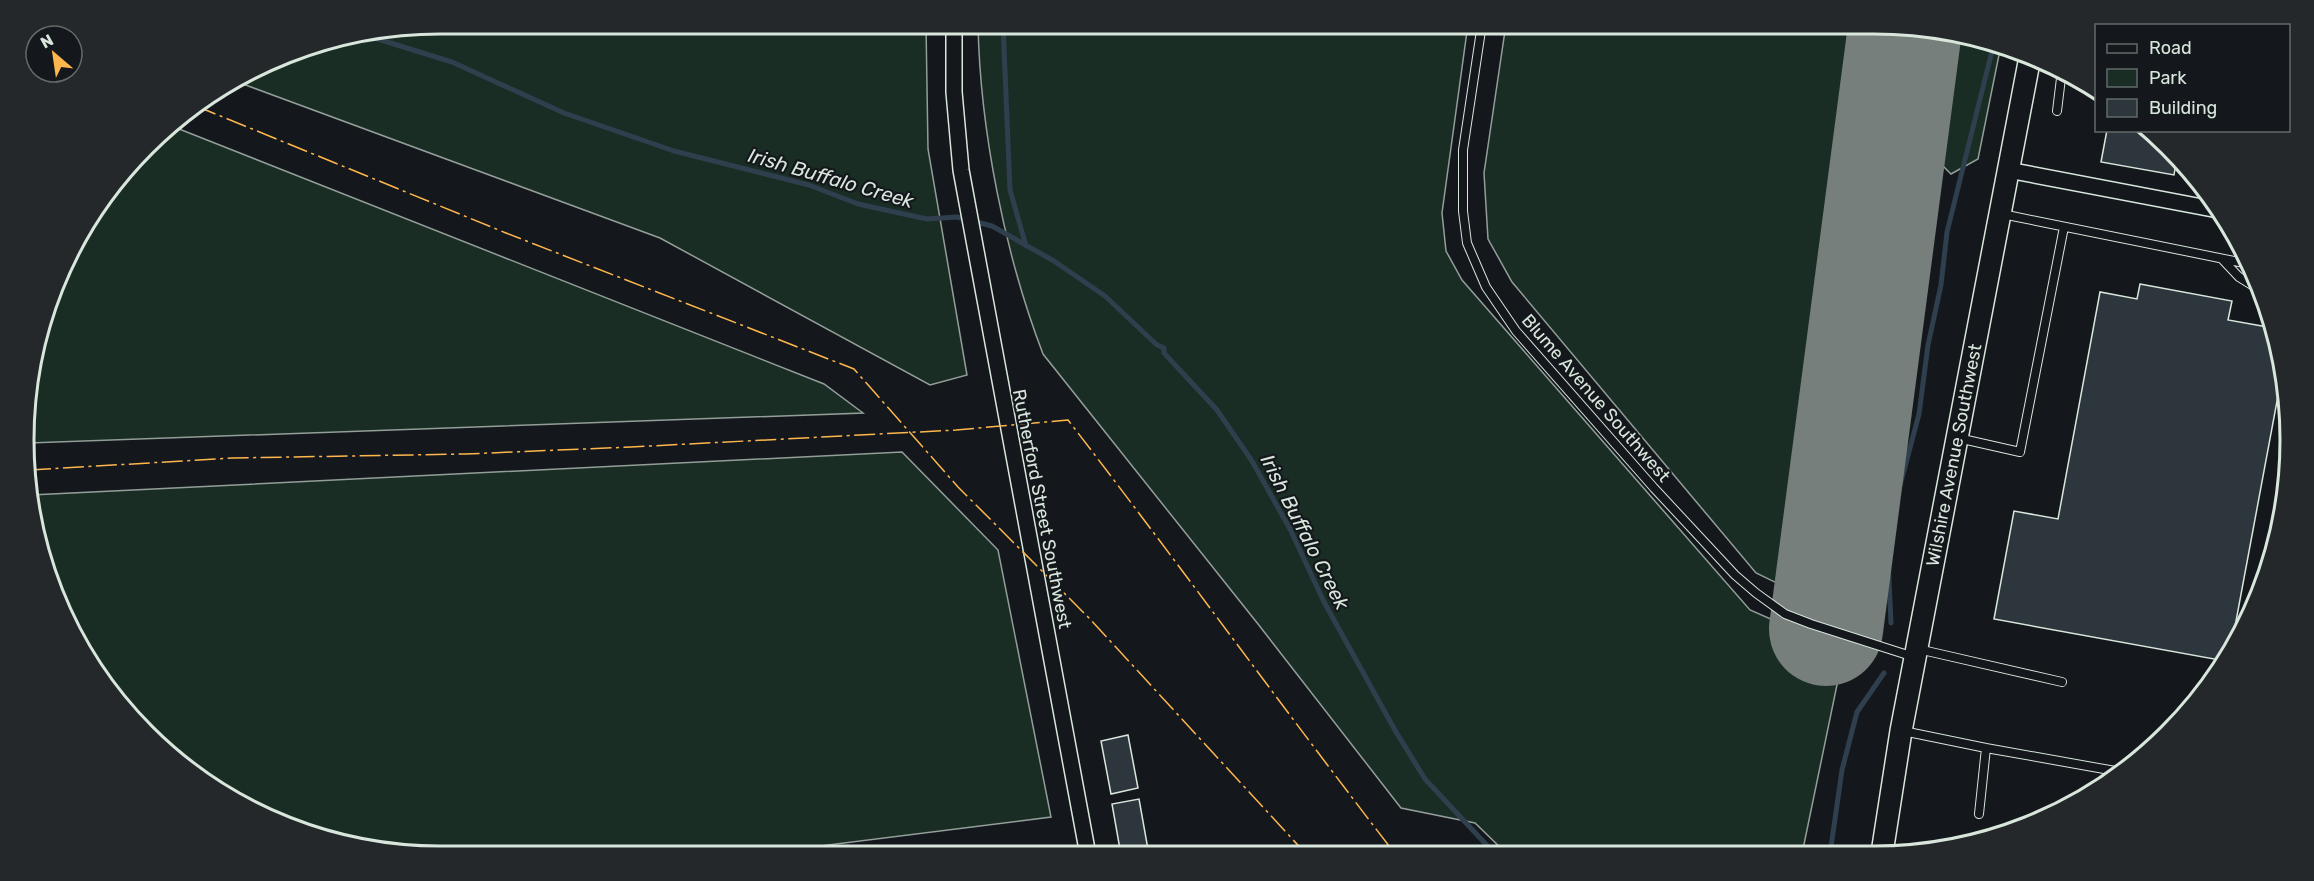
<svg xmlns="http://www.w3.org/2000/svg" width="2314" height="881" viewBox="0 0 2314 881" font-family="Rubik,sans-serif">
	<style>
		.green { fill: #1a2d24; stroke: #939e99; stroke-width: 1.5 }
		.lines { fill: none; stroke-linecap: round; stroke-linejoin: round }
		.stream { stroke: #2f3f4d; stroke-width: 5 }
		.runway { stroke: #767f7c; stroke-width: 114 }
		.building { fill: #2c363c; stroke: #d8e6dc; stroke-width: 1.5 }
		.lane-casing { stroke: #d8e6dc; stroke-width: 10 }
		.street-casing { stroke: #d8e6dc; stroke-width: 18 }
		.secondary-casing { stroke: #d8e6dc; stroke-width: 24 }
		.lane { stroke: #14181c; stroke-width: 8 }
		.street { stroke: #14181c; stroke-width: 15 }
		.secondary { stroke: #14181c; stroke-width: 21 }
		.power { stroke: #ffb74d; stroke-width: 1.5; stroke-dasharray: 21 4.5 3 4.5; stroke-linecap: butt }
		.labels { text-anchor: middle; stroke-width: 4.5; stroke-linejoin: round; paint-order: stroke }
		.street-label { font-size: 18px; fill: #d8e6dc; stroke: #14181c }
		.water-label { font-size: 20px; font-style: italic; fill: #d8e6dc; stroke: #14181c }
		.rim { fill: none; stroke: #d8e6dc; stroke-width: 3 }
	</style>
	<rect width="100%" height="100%" fill="#14181c"/>
	<path class="green" d="M441,24H926L928,149L967,375L930,385L660,238L232,80L306,46Z
		M978,24H1468L1442,213L1446,251L1462,280L1750,610L1844,651L1802,854H1507L1475,823L1401,808L1258,624L1043,354C1005,255 980,130 978,24Z
		M1506,24H1875L1806,597L1756,573L1512,282L1488,239L1484,173Z
		M1937,32L1982,38L2001,45L1978,159L1951,174L1935,158L1921,134Z
		M169,125L824,384L863,413L29,443L28,386L46,306L80,233Z
		M902,452L998,550L1051,817L740,856L441,857L332,843L256,814L187,771L94,672L56,600L32,522L31,495Z"/>
	<g class="lines">
		<path class="stream" d="M1003,24L1010,190L1026,246
			M368,36L452,62L564,113L674,151L809,185L858,204L927,219L957,217L992,226L1054,261L1105,296L1157,345L1164,348V353L1217,410L1252,461L1291,531L1324,602L1396,732L1425,779L1495,854
			M1891,623L1888,558L1895,504L1919,414L1928,345L1941,285L1947,232L1994,43
			M1830,854L1842,770L1857,712L1884,673"/>
		<path class="runway" d="M1826,629L1905,28"/>
	</g>
	<path class="building" d="M2107,130H2149L2177,157L2174,175L2101,162Z
		M2140,284L2232,301L2228,320L2273,328L2283,369L2231,648L2225,661L1994,619L2014,511L2058,519L2100,292L2137,299Z
		M1128,735L1138,788L1111,794L1101,741Z
		M1139,799L1149,855H1121L1112,804Z
		M1946,839L1964,843L1944,849Z"/>
	<g class="lines">
		<defs>
			<path id="lane" d="M1482,24L1463,150V211L1467,243L1486,287L1516,331L1654,488L1735,575L1756,593L1785,614L1811,624L1914,657
				M2057,111L2062,70
				M2002,214L2249,264
				M2222,259L2239,277L2260,290
				M1958,438L2020,452L2064,227
				M1918,649L2062,682
				M1903,731L1986,748L1979,814
				M1986,748L2121,772"/>
			<path id="street" d="M954,24V92L961,170L1088,855
				M2008,170L2218,210"/>
			<path id="secondary" d="M1882,853L1901,731L2030,57"/>
		</defs>
		<use href="#lane" class="lane-casing"/>
		<use href="#street" class="street-casing"/>
		<use href="#secondary" class="secondary-casing"/>
		<use href="#lane" class="lane"/>
		<use href="#street" class="street"/>
		<use href="#secondary" class="secondary"/>
		<path class="power" d="M196,106L506,233L854,369L958,487L1089,618L1307,855
			M30,470L232,458L465,454L631,447L956,430L1068,420C1179,564 1285,711 1396,855"/>
	</g>
	<g class="labels">
		<g class="street-label">
			<text transform="translate(1596 398) rotate(49)" y="6">Blume Avenue Southwest</text>
			<text transform="translate(1954 455) rotate(-79)" y="6">Wilshire Avenue Southwest</text>
			<text transform="translate(1042 509) rotate(79)" y="6">Rutherford Street Southwest</text>
		</g>
		<g class="water-label">
			<text transform="translate(831 178) rotate(16)" y="7">Irish Buffalo Creek</text>
			<text transform="translate(1305 532) rotate(63)" y="7">Irish Buffalo Creek</text>
		</g>
	</g>
	<path d="M0 0H2314V881H0ZM440 34H1874A406 406 0 0 1 2280 440V440A406 406 0 0 1 1874 846H440A406 406 0 0 1 34 440V440A406 406 0 0 1 440 34Z" fill="#24282b" fill-rule="evenodd"/>
	<path class="rim" d="M440 34H1874A406 406 0 0 1 2280 440V440A406 406 0 0 1 1874 846H440A406 406 0 0 1 34 440V440A406 406 0 0 1 440 34Z"/>
	<rect x="2095" y="24" width="195" height="108" fill="#14181c" stroke="#626a69" stroke-width="1.5"/>
	<rect x="2107" y="44" width="30" height="9" fill="#14181c" stroke="#626a69" stroke-width="1.5"/>
	<text x="2149" y="54" font-size="18" fill="#d8e6dc">Road</text>
	<rect x="2107" y="69" width="30" height="18" fill="#1a2d24" stroke="#626a69" stroke-width="1.5"/>
	<text x="2149" y="84" font-size="18" fill="#d8e6dc">Park</text>
	<rect x="2107" y="99" width="30" height="18" fill="#2c363c" stroke="#626a69" stroke-width="1.5"/>
	<text x="2149" y="114" font-size="18" fill="#d8e6dc">Building</text>
	<g transform="translate(54 54) rotate(331)"><circle r="28" fill="#14181c" stroke="#626a69" stroke-width="1.5"/>
	<path d="M0-4.5L10 22L0 15L-10 22Z" fill="#ffb74d"/>
	<text y="-9" font-size="16" font-weight="bold" text-anchor="middle" fill="#d8e6dc">N</text>
	</g>
</svg>
